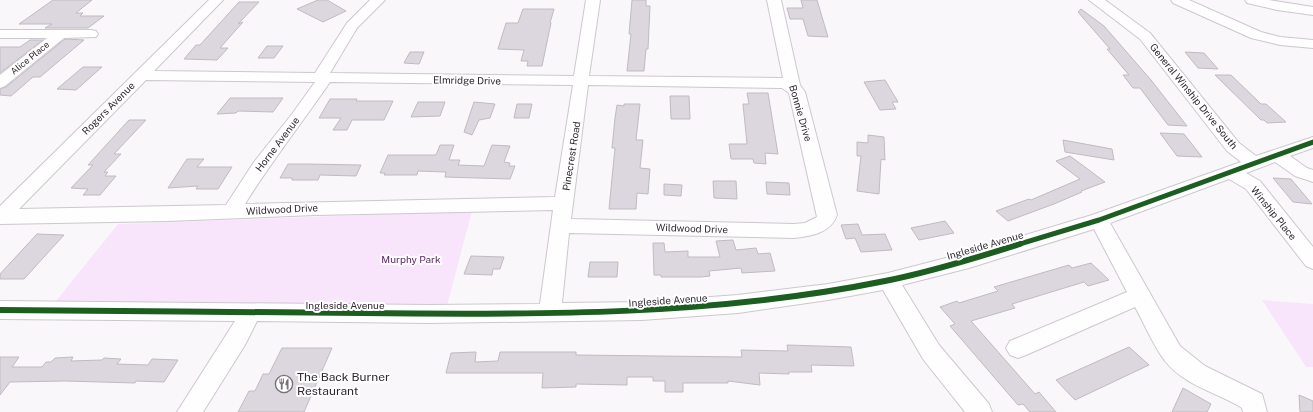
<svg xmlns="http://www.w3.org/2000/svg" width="1313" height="412" viewBox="0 0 1313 412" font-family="'Public Sans',sans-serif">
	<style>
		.green { fill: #f8e5fc }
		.building { fill: #dcd7de; stroke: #c0bac1 }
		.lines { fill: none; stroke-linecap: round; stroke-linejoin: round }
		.minor-casing { stroke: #cdc7ce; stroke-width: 2 }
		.minor { fill: #fefefe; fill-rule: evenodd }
		.cycleway-far1-casing { stroke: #fff; stroke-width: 8 }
		.cycleway-casing { stroke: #fff; stroke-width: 8 }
		.cycleway-far1 { stroke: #1b5e20; stroke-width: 5 }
		.cycleway { stroke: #1b5e20; stroke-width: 6 }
		.labels { text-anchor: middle; stroke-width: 4; stroke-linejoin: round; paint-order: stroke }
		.far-street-label { font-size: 9px; fill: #312832; stroke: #fff }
		.street-label { font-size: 10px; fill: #312832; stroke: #fff }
		.park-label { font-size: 10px; fill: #60236b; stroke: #fff }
		.near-poi-label { font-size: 12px; fill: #312832; stroke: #fff; text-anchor: start }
	</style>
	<rect width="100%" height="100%" fill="#faf7fb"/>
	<path class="green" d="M472,211L447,306L56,301L118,224Z
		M1262,300L1313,304V367H1306Z"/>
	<path class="building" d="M53,0H92L76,13H83L80,16H104L88,28H45L52,24H19Z
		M318,0H327L346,11L323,22L297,9Z
		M632,0H646V6H650L648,49H646L644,71H627L631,34H629Z
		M801,0H817L828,37L808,36L803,19H790L787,8H803Z
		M239,2H259L238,24L243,22L220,48H228L217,60L184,59L196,45H200Z
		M523,9H554L550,23H551L542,66H527L528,61H521L524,50L498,49L506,23H518Z
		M1081,9L1104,26L1151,80L1187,126L1168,125L1140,88H1133L1123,75H1129L1107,49H1110L1078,12Z
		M65,39L84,40L40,77H33L11,96L0,95V89L6,87Z
		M30,40H43L0,73V47H20Z
		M267,46H283L274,58H258Z
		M410,52H424L419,64L404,63Z
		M1185,52L1204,53L1218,69L1198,68Z
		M83,67H102L76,90L57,89Z
		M1215,75H1231L1261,104H1266L1286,122L1267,123L1264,120H1261Z
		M885,80L898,102H892L896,109L880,110L864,82Z
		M747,93H768L778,154L765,153L766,164L754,163L753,159H731L729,144H747L743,104H749Z
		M670,96H689L690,119H671Z
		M230,98H283L273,112L238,111L236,113L217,114Z
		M330,99H357L356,101H393L384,120H352L347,130H333L341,118H319Z
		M418,102H445L440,116L411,117Z
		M474,102L495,104L490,118L479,120L472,135L464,132Z
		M517,104H532L529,118H514Z
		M624,104H640L636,140H643L640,168L650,169L648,194L637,193L636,209H609L615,148H612L615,118L617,105L624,106Z
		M129,120H146L114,154H121L104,172H108L105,176H116L100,195H83L88,189L71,188L93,165H88Z
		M1160,133L1184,134L1202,157L1177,156Z
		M868,135L884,137L885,160L881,159L879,194L857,191L861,156H857V142L868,143Z
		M1063,140L1112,149L1114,160L1065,152Z
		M440,145H454L449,160H460L458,165L484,166L492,145L510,146L504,162L510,163L509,166H515L510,179L445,177L446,172L418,171L417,175H384L385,173H380L388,155H436Z
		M1070,156L1105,182L1081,191L1082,192L1054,204L1008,221L996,211L1029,199L1031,200L1080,179L1056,161Z
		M187,159H204L197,167H232L218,189H196L198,186L168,188Z
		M288,164H307L361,165L356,176L320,175L318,180H292V178H280Z
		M1273,178L1291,179L1312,204L1293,202Z
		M713,181H736L737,199L714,198Z
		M766,182L789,183L790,195L767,194Z
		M664,184L682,185L681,196L664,195Z
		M945,221L954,233L919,240L911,228Z
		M858,224L862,235L885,234L892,250L861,252L855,238L846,239L841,225Z
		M37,234L64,235L24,279H0V274Z
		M733,240L736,250L756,248L758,254L770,253L775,271L742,273L741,268L709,271L710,276L701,277H661V275H654L653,243H664L665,252L688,251V257H720L716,241Z
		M471,256L504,257L500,269H493L492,275L464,274Z
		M590,262H618L617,277H588Z
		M1091,263L1109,280L1088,286L1084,282L1012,304L1015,308L971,321L1035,394L1039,392L1056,412H1030L1023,404L1018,405L950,326L955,324L940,307L957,301L959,303L998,291L994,287L1069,265L1072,268Z
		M787,345L851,347L854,366L811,365L812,372H789V374L759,373L760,385L728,381V383H683V392H665V381H653V377H627V385L576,384V387L542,388L543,373H446L451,353L476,352L475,362L498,361L500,352H576V355L742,357L741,350L788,351Z
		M1129,347L1149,365L1075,400L1056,380Z
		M282,348H332L304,412H238L249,391H255L263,374H269Z
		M0,357H19L12,367H42L46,362H51L55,358L73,357L71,361L102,360L104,358L121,359L117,364L148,365L152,359L178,360L164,382L136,381L135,383L65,381L10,382L0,395Z
		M1183,388L1211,404L1207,412H1172Z
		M1299,395L1313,401V412H1300Z"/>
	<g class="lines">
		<defs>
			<path id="minor" d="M209,0H223L154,71L315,73L347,23L370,0H385L357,28L330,73L574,76L586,0H600L589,76L783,78L767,0H781L800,85L805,92L837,215C831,233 811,236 794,238L569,233L562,303L642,302L738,295L828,284L888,273L969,252L1092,215L1241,162L1227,151L1140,39L1089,0H1105L1150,33L1239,143L1256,156L1313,137V148L1290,156L1307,168L1313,170V182L1295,176L1275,162L1246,173L1260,181L1313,247V269L1306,266L1246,189L1229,179L1110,223L1180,346L1205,366L1262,394L1267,412H1243L1242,408L1237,405C1212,391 1183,384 1165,361C1154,347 1144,323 1135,307L1026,355L1018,358L1010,355L1006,348L1010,341L1127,292L1094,229L969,268L902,285L939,345L989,404L992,412H965L923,359L883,290L828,300L738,313L642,320L429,323L257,321L245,345L203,412H177L235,321L0,319V301L429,305L540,304L553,210L315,215L168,221L0,224V206ZM146,80L315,82L292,114L254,162L226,205L19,209ZM330,82L573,85L555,197L245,204C271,162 302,123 330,82ZM588,85L782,88L789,93L817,217L805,223L794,224L571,219Z
				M1171,0H1189L1261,32L1280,37L1313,40V48L1280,45L1251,38L1173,3Z
				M1245,0H1269L1313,7V15L1277,10L1247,3Z
				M0,30H91L96,31L98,34L96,37L64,38L5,86L0,88V75L47,38H0Z"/>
		</defs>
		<use href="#minor" class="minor-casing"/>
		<use href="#minor" class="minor"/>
		<defs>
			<path id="cycleway-far1" d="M1016,245L1099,220L1313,142"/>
			<path id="cycleway" d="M0,310C120,311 241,312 361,313C536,315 713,316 885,281C931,272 976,258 1020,244"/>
		</defs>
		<use href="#cycleway-far1" class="cycleway-far1-casing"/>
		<use href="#cycleway" class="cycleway-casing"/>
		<use href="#cycleway-far1" class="cycleway-far1"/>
		<use href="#cycleway" class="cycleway"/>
	</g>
	<defs>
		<symbol id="restaurant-ring" viewBox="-11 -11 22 22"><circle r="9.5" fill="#fff" stroke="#777078" stroke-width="1.5"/><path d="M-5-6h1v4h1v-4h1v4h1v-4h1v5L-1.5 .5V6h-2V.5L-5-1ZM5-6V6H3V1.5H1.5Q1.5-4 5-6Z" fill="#777078"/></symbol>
	</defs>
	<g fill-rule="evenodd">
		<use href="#restaurant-ring" x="274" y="374" width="20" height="20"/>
	</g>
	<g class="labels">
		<g class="far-street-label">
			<text transform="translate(30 58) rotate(-39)" y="3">Alice Place</text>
		</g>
		<g class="street-label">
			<text transform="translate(467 80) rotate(1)" y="4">Elmridge Drive</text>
			<text transform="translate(1194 96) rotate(51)" y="4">General Winship Drive South</text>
			<text transform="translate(108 108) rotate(-45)" y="4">Rogers Avenue</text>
			<text transform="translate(801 113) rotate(74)" y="4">Bonnie Drive</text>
			<text transform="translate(277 144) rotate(-53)" y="4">Horne Avenue</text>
			<text transform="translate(571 156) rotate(-81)" y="4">Pinecrest Road</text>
			<text transform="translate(282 209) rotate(-3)" y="4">Wildwood Drive</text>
			<text transform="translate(1274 213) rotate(51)" y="4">Winship Place</text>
			<text transform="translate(692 228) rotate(2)" y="4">Wildwood Drive</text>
			<text transform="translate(985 245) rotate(-16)" y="4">Ingleside Avenue</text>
			<text transform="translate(668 300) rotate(-4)" y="4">Ingleside Avenue</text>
			<text x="345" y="309">Ingleside Avenue</text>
		</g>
		<g class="park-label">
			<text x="411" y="263">Murphy Park</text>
		</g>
		<g class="near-poi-label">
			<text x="297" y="381">The Back Burner<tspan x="297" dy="14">Restaurant</tspan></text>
		</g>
	</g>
</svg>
